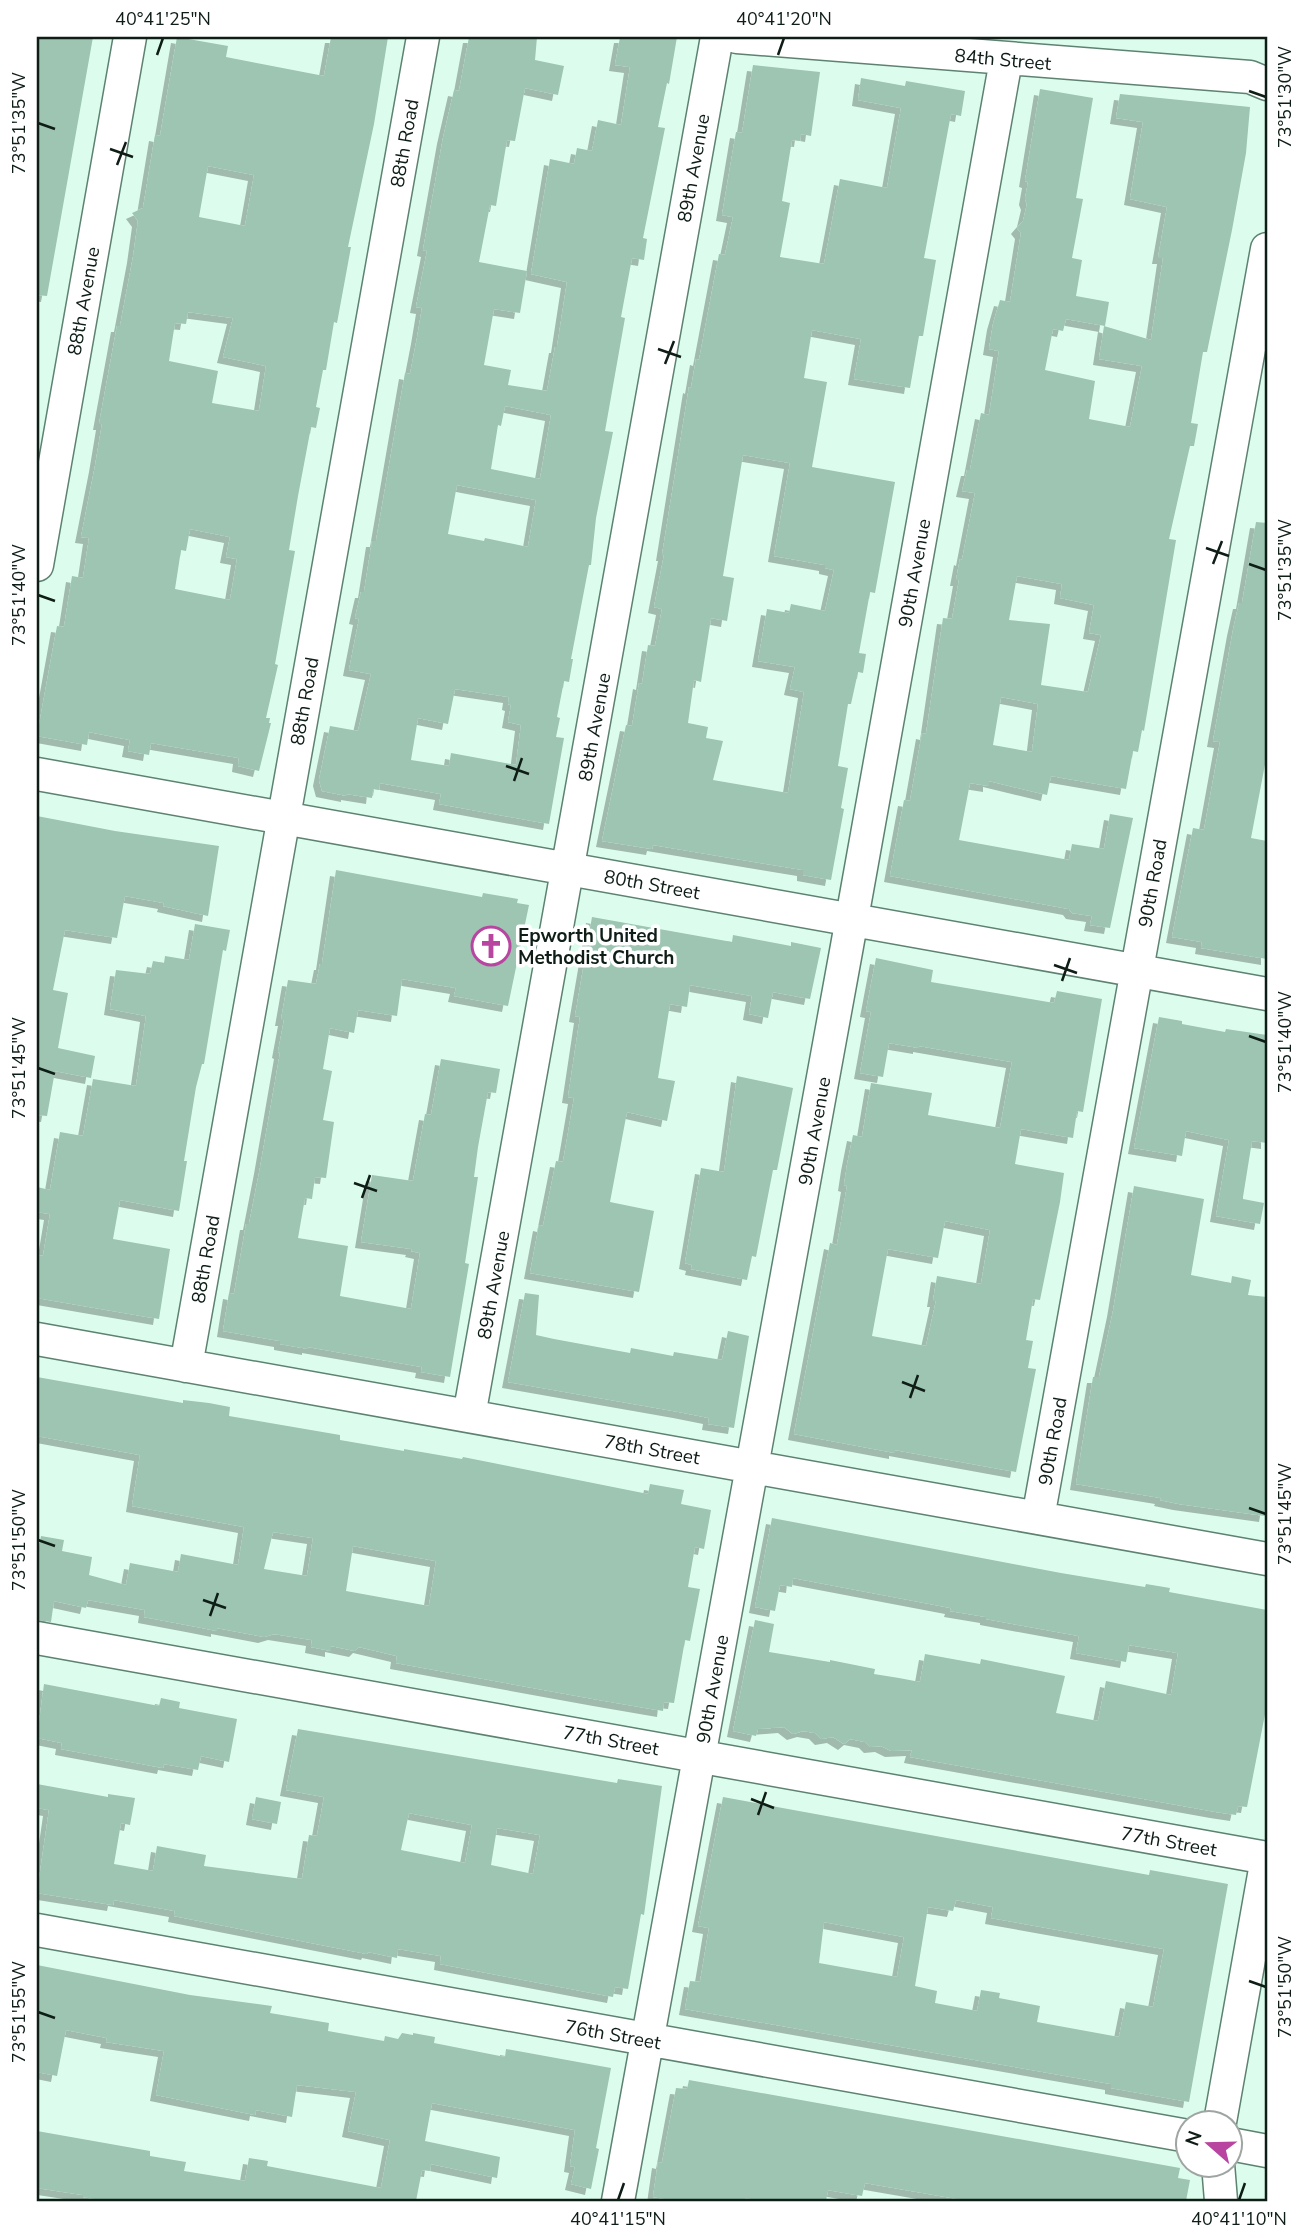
<svg xmlns="http://www.w3.org/2000/svg" width="1304" height="2238" viewBox="0 0 1304 2238" font-family="'Nunito Sans',sans-serif">
	<style>
		.building { fill: #9dc5b2; fill-rule: evenodd; filter: url(#shadow) }
		.lines { fill: none; stroke-linecap: round; stroke-linejoin: round }
		.minor-casing { stroke: #5d8271; stroke-width: 35 }
		.minor { stroke: #fff; stroke-width: 32 }
		.ticks { fill: none; stroke: #0e1d16; stroke-width: 2.5 }
		.labels { text-anchor: middle; stroke-width: 7; stroke-linejoin: round; paint-order: stroke }
		.street-label { font-size: 19px; fill: #0e1d16; stroke: #fff }
		.poi-label { font-size: 19px; font-weight: bold; fill: #0e1d16; stroke: #fff; text-anchor: start }
		.neatline { fill: none; stroke: #0e1d16; stroke-width: 2.5 }
		.ticks-label { font-size: 18px; text-anchor: middle; fill: #0e1d16 }
	</style>
	<defs>
		<filter id="shadow"><feDropShadow dx="-6" dy="6" stdDeviation="0" flood-color="#0004"/></filter>
	</defs>
	<rect width="100%" height="100%" fill="#dcfded"/>
	<path class="building" d="M37,37H93L47,296L37,295Z
		M177,37L228,46L226,57L324,76L331,37H388L374,124L348,247H351L337,323L334,322L326,370H323L316,407L320,408L316,428L311,427L298,496L289,550L295,551L275,664L278,665L266,718H270L269,723H271L259,771L238,766L239,758L151,743L149,755L128,751L130,740L89,732L87,745L37,736L57,626L64,627L72,576L83,578L89,538L81,537L95,466L102,424H99L117,326H120L133,257L138,221L132,213L143,208L155,135L160,136ZM208,166L254,175L245,226L199,217ZM188,312L233,318L223,357L266,366L259,411L212,403L218,371L169,361L175,323L186,324ZM190,529L230,537L226,557L237,559L230,600L175,589L181,550L186,551Z
		M469,37H537L535,60L564,66L558,95L525,88L515,141L507,140L496,206L490,205L479,262L527,271L520,313L494,309L484,365L511,370L508,385L547,391L555,347H557L567,282L531,274L550,159L574,164L577,148L592,151L598,120L621,125L630,67L615,65L620,37H677L669,84L667,83L658,127L665,128L643,238L647,239L644,260L632,258L621,317L625,318L605,431L613,432L596,518L591,565H589L571,659H573L569,682L564,681L557,717L560,718L556,737L564,738L549,824L439,804L441,794L380,783L379,790L373,789L372,798L347,794V796L322,791L319,780L330,726L358,731L371,674L349,670L359,619L355,618L361,592H364L372,541H376L405,373L410,374L417,338L422,308L416,307L427,251L423,250L443,138L454,90L459,91ZM505,406L551,415L540,479L491,469L498,425L501,426ZM457,485L536,500L528,547L485,538L484,541L448,534ZM455,689L509,697L508,704L511,705L508,722L521,725L516,765L451,753L449,766L411,760L418,718L448,724Z
		M753,65L820,72L811,136L801,134L800,141L792,140L782,201L790,203L780,257L824,264L840,179L887,188L901,108L858,100L861,78L905,86L906,81L965,91L961,116L951,114L924,258L936,260L923,336H919L910,388L854,379L861,339L812,330L804,378L827,382L812,467L895,482L875,593L870,592L859,653L866,654L863,673L858,672L851,704H848L838,766L848,768L841,808L844,809L831,880L803,875V870L653,845L652,849L602,841L626,725L632,726L639,683L642,684L648,645L655,646L662,609L654,607L664,555H662L689,387L691,388L696,359L699,360L719,254L725,255L733,217L722,215L736,132L742,133ZM743,455L790,463L774,556L825,565V568L834,570L825,611L791,604L789,613L767,609L758,661L795,667L790,689L804,692L788,793L713,780L723,741L706,738L708,727L688,723L694,680L701,682L711,618L727,621L734,578L723,576Z
		M1040,89L1093,98L1076,198L1083,199L1072,258L1082,260L1076,296L1109,302L1105,326L1066,319L1063,331L1053,329L1045,370L1095,381L1089,419L1130,427L1142,366L1099,359L1104,326L1151,340L1163,258H1158L1167,207L1130,199L1143,122L1116,118L1120,94L1250,107L1246,153L1232,230L1207,352H1203L1191,423L1198,424L1194,446H1190L1169,539L1176,540L1144,731L1142,730L1138,752L1133,751L1126,789L1051,776L1047,795L989,781V786L970,783L959,840L1069,860L1072,844L1104,849L1110,814L1133,818L1110,928L1090,925L1092,916L1072,913L1069,909L890,876L904,800L910,801L922,733L926,734L943,618L952,619L959,580H956L960,559L962,560L975,493L962,491L967,470H970L981,413L989,415L999,351L989,349L993,324L1000,300L1010,302L1021,233L1017,228L1023,221L1027,204L1025,199L1028,182L1025,181ZM1017,576L1062,584L1060,598L1094,605L1089,633L1101,635L1088,692L1041,685L1050,624L1009,620ZM1001,697L1038,704L1032,752L993,745Z
		M1256,522L1267,523V754L1251,838L1267,841V959L1201,948L1202,942L1172,937L1193,828L1204,830L1220,742L1213,741L1233,630L1239,603H1242Z
		M37,816L115,831L219,846L208,916L163,906L164,903L125,896L117,938L65,930L53,990L68,993L58,1048L95,1056L91,1078L55,1071L47,1116L37,1115Z
		M336,870L482,897L483,893L518,899L517,903L529,905L508,1006L454,996L456,988L402,979L397,1016L358,1010L354,1033L330,1028L323,1069L332,1071L323,1120L334,1122L326,1178L315,1177L312,1199L305,1198L298,1238L348,1246L340,1296L411,1309L420,1253L411,1251L412,1249L361,1242L372,1175L413,1181L425,1114L431,1115L441,1059L500,1069L496,1093L488,1092L478,1147L474,1177H478L465,1263L469,1264L450,1377L421,1372L422,1367L308,1347V1349L280,1344V1341L223,1331L229,1293L234,1294L246,1224H249L260,1168L280,1053L278,1052L284,1020H281L288,980L316,984L320,964H322Z
		M592,917L732,942L733,935L791,946V942L821,948L810,999L773,992L768,1018L749,1014L752,996L690,985L687,1007L670,1004L658,1078L675,1081L667,1121L627,1112L610,1202L654,1211L639,1292L530,1273L539,1225L543,1226L556,1161L563,1162L574,1098L568,1097L580,1017L575,1016Z
		M195,924L230,930L226,951L223,950L204,1064H202L196,1087L184,1161H187L179,1211L120,1200L113,1239L170,1249L159,1319L37,1298V1255L43,1256L50,1214L37,1212V1187L50,1190L60,1132L83,1136L93,1079L136,1086L146,1016L110,1009L116,970L150,974L153,961L164,963L165,956L189,960Z
		M876,958L933,970L931,982L1054,1003L1057,991L1102,999L1083,1112L1077,1111L1073,1138L1021,1129L1015,1164L1064,1173L1060,1202L1040,1300L1033,1299L1026,1340L1033,1341L1028,1368L1036,1369L1016,1472L895,1450V1453L794,1434L830,1243L837,1245L847,1186L844,1185L847,1165L853,1135L862,1137L871,1083L932,1093L928,1115L1000,1128L1012,1062L919,1046V1048L889,1043L883,1077L860,1073L871,1012L866,1011ZM945,1221L990,1230L981,1284L937,1276L933,1301H936L926,1346L872,1336L888,1249L938,1258Z
		M1159,1017L1182,1021V1024L1225,1032L1226,1029L1267,1035V1143L1252,1141L1243,1197V1199L1264,1203L1260,1224L1216,1216L1229,1140L1186,1131L1182,1156L1134,1148Z
		M737,1076L793,1088L777,1170H773L756,1257L752,1256L747,1280L691,1269L692,1265L685,1263L701,1168L724,1172Z
		M1134,1186L1204,1199L1191,1275L1231,1283L1232,1276L1251,1280L1248,1295L1267,1297V1504L1265,1516L1179,1504L1160,1500L1161,1498L1076,1484L1093,1377H1099L1113,1311Z
		M525,1293L539,1295L536,1335L554,1339L630,1353L631,1348L673,1356L674,1352L722,1360L728,1331L749,1336L734,1428L708,1424L709,1418L679,1412L508,1382Z
		M37,1377L183,1403V1400L209,1403L230,1407L229,1416L340,1435V1440L404,1451V1449L462,1459L463,1457L648,1494L650,1484L684,1490L681,1504L711,1510L704,1549L695,1547L688,1587L700,1589L690,1641L685,1640L674,1703L664,1702L663,1711L599,1700L396,1663L397,1656L359,1647L355,1651L331,1646V1651L311,1647L312,1640L274,1634L264,1637L217,1628V1631L197,1627L144,1617L145,1610L88,1600L86,1608L54,1601L51,1622L37,1620V1558L41,1536L64,1540L62,1551L92,1557L89,1575L126,1585L130,1563L178,1572L181,1554L238,1565L244,1527L132,1506L140,1455L37,1436ZM273,1532L313,1538L307,1576L264,1569ZM353,1546L436,1561L429,1606L346,1591Z
		M772,1518L1061,1573L1145,1587L1146,1584L1170,1588L1169,1592L1267,1610V1704L1247,1807L1238,1806L1236,1815L1216,1812L910,1757L912,1750L891,1751L881,1746L870,1747L865,1742L850,1739L844,1744L833,1737L821,1739L815,1733L803,1731L793,1734L784,1727L758,1729L756,1736L733,1731L755,1620L774,1624L769,1652L830,1662V1660L875,1669L874,1674L899,1678L920,1682L925,1654L980,1664L981,1659L1065,1676L1056,1713L1098,1721L1106,1681L1171,1695L1178,1653L1129,1645L1126,1662L1076,1653L1079,1636L986,1619V1617L950,1611L951,1608L793,1578L792,1587L780,1585L775,1611L755,1607Z
		M44,1684L159,1706L161,1698L180,1702L179,1708L237,1719L229,1762L201,1756L198,1770L164,1764L163,1768L61,1749L62,1743L37,1738Z
		M298,1729L617,1783L618,1779L662,1786L644,1915L641,1914L628,1989L615,1987L613,1997L597,1994L440,1964L441,1956L398,1949L397,1958L368,1952L367,1954L174,1916L175,1911L114,1900L113,1905L37,1893L49,1810L37,1808V1784L108,1797V1794L135,1798L130,1825L121,1823L114,1864L153,1871L157,1846L206,1855L204,1866L302,1879L309,1835L317,1836L324,1797L286,1790ZM409,1813L472,1825L465,1863L401,1850ZM497,1828L540,1835L533,1874L491,1865Z
		M256,1797L281,1802L277,1824L252,1819Z
		M723,1797L1149,1875L1150,1870L1228,1884L1189,2102L1111,2088V2084L685,2009L690,1981L700,1982L709,1928L698,1926ZM956,1900L993,1907L991,1918L1164,1949L1153,2007L1126,2002L1119,2037L1037,2022L1040,2006L999,1998L1000,1993L981,1990L977,2011L935,2003L937,1991L915,1986L928,1907L953,1911ZM824,1922L904,1937L897,1977L819,1963Z
		M37,1965L190,1995L272,2006L270,2013L329,2023L328,2031L384,2041L385,2036L398,2039L402,2033L413,2035V2033L435,2037L434,2043L505,2057L506,2049L611,2068L596,2148L599,2149L591,2189L571,2184L575,2167L570,2166L575,2130L432,2103L425,2141L500,2157L497,2178L431,2164L430,2171L422,2170L416,2201H106L83,2197V2195L37,2188V2131L150,2151V2156L186,2162L184,2171L245,2181L249,2158L268,2161L267,2166L381,2188L390,2140L348,2131L356,2092L297,2085L292,2117L256,2110L255,2115L156,2095L164,2051L106,2042L107,2038L66,2030L57,2076L37,2072Z
		M689,2080L1180,2168L1178,2178L1190,2180L1186,2201H969L865,2183L862,2196L828,2190L826,2201H764L745,2198V2201H678L653,2197L658,2162L662,2163L676,2088L687,2089Z"/>
	<g class="lines">
		<defs>
			<path id="minor" d="M737,37L1250,77L1267,84
				M37,565L130,37
				M37,774L1267,994
				M37,1339L1267,1559
				M186,1366L423,37
				M469,1416L717,37
				M1038,1518L1267,249
				M37,1638L1267,1858
				M37,1930L1188,2136
				M1220,2122L1267,1858
				M1230,2144L1267,2151
				M1218,2164L1221,2201
				M618,2201L847,946L1006,60"/>
		</defs>
		<use href="#minor" class="minor-casing"/>
		<use href="#minor" class="minor"/>
	</g>
	<path class="ticks" d="M157,55L163,38M778,55L784,38M1249,91L1266,97M38,123L55,129M110,149L133,157M117,165L126,142M658,349L681,357M665,364L674,341M1206,548L1229,556M1213,564L1222,541M1249,564L1266,570M38,595L55,601M506,766L529,774M514,781L522,758M1054,965L1077,973M1062,981L1070,958M1249,1036L1266,1042M38,1068L55,1074M354,1183L377,1191M362,1198L370,1175M902,1382L925,1391M910,1398L918,1375M1249,1508L1266,1514M38,1540L55,1546M203,1600L226,1608M210,1616L218,1593M751,1799L774,1808M758,1815L766,1792M1249,1981L1266,1987M38,2012L55,2018M618,2200L624,2183M1239,2200L1245,2183"/>
	<defs>
		<symbol id="church-ring" viewBox="-11 -11 22 22"><circle r="9.5" fill="#fff" stroke="#b845a0" stroke-width="1.5"/><path d="M-1.2-6h2.4v3.5h3.3v2.4h-3.3V6h-2.4V-.1h-3.3v-2.4h3.3Z" fill="#b845a0"/></symbol>
	</defs>
	<g fill-rule="evenodd">
		<use href="#church-ring" x="469" y="924" width="44" height="44"/>
	</g>
	<g class="labels">
		<g class="street-label">
			<text transform="translate(1003 59) rotate(5)" y="7">84th Street</text>
			<text transform="translate(404 143) rotate(-80)" y="7">88th Road</text>
			<text transform="translate(693 168) rotate(-80)" y="7">89th Avenue</text>
			<text transform="translate(83 301) rotate(-80)" y="7">88th Avenue</text>
			<text transform="translate(914 573) rotate(-80)" y="7">90th Avenue</text>
			<text transform="translate(304 701) rotate(-80)" y="7">88th Road</text>
			<text transform="translate(594 727) rotate(-80)" y="7">89th Avenue</text>
			<text transform="translate(1152 883) rotate(-80)" y="7">90th Road</text>
			<text transform="translate(652 884) rotate(10)" y="7">80th Street</text>
			<text transform="translate(814 1131) rotate(-80)" y="7">90th Avenue</text>
			<text transform="translate(205 1259) rotate(-80)" y="7">88th Road</text>
			<text transform="translate(493 1285) rotate(-80)" y="7">89th Avenue</text>
			<text transform="translate(1052 1441) rotate(-80)" y="7">90th Road</text>
			<text transform="translate(652 1449) rotate(10)" y="7">78th Street</text>
			<text transform="translate(712 1689) rotate(-80)" y="7">90th Avenue</text>
			<text transform="translate(611 1740) rotate(10)" y="7">77th Street</text>
			<text transform="translate(1169 1841) rotate(10)" y="7">77th Street</text>
			<text transform="translate(613 2034) rotate(10)" y="7">76th Street</text>
		</g>
		<g class="poi-label">
			<text x="518" y="942">Epworth United<tspan x="518" dy="22">Methodist Church</tspan></text>
		</g>
	</g>
	<rect width="1304" height="2238" fill="none" stroke="#ffffff" stroke-width="77"/>
	<g transform="translate(1209 2144) rotate(290)"><circle r="33" fill="#ffffff" stroke="#9fa5a2" stroke-width="2"/>
	<path d="M0-5L12 26L0 18L-12 26Z" fill="#b845a0"/>
	<text y="-10" font-size="19" font-weight="bold" text-anchor="middle" fill="#0e1d16">N</text>
	</g>
	<rect x="38" y="38" width="1228" height="2162" class="neatline"/>
	<g class="ticks-label">
		<text x="163" y="25">40°41'25"N</text>
		<text x="784" y="25">40°41'20"N</text>
		<text transform="translate(1285 97) rotate(-90)" y="6">73°51'30"W</text>
		<text transform="translate(19 123) rotate(-90)" y="6">73°51'35"W</text>
		<text transform="translate(1285 570) rotate(-90)" y="6">73°51'35"W</text>
		<text transform="translate(19 595) rotate(-90)" y="6">73°51'40"W</text>
		<text transform="translate(1285 1042) rotate(-90)" y="6">73°51'40"W</text>
		<text transform="translate(19 1068) rotate(-90)" y="6">73°51'45"W</text>
		<text transform="translate(1285 1514) rotate(-90)" y="6">73°51'45"W</text>
		<text transform="translate(19 1540) rotate(-90)" y="6">73°51'50"W</text>
		<text transform="translate(1285 1987) rotate(-90)" y="6">73°51'50"W</text>
		<text transform="translate(19 2012) rotate(-90)" y="6">73°51'55"W</text>
		<text x="618" y="2225">40°41'15"N</text>
		<text x="1239" y="2225">40°41'10"N</text>
	</g>
</svg>
